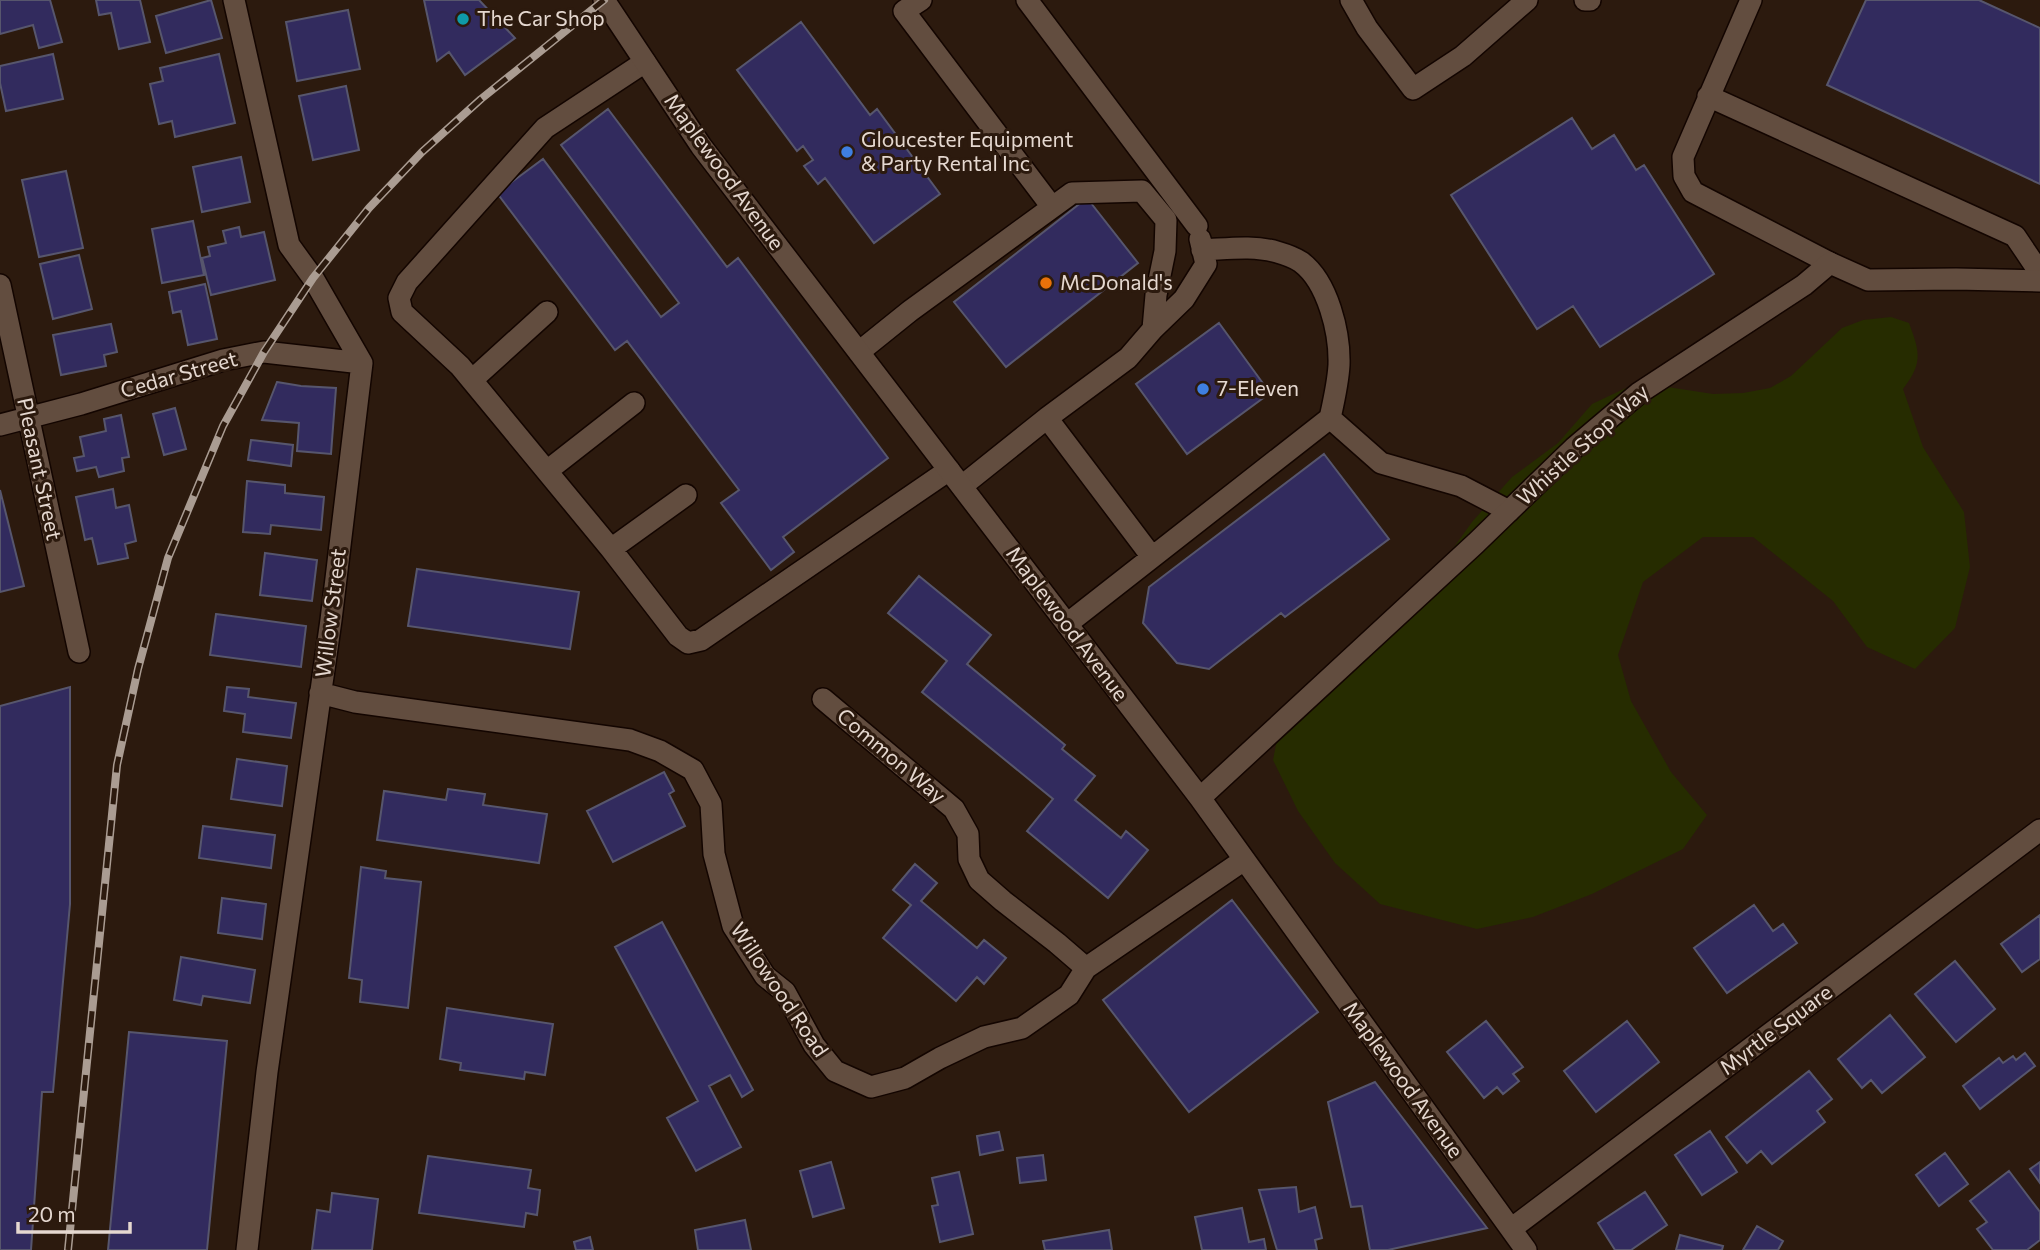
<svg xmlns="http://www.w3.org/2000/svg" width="2040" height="1250" viewBox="0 0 2040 1250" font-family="Commissioner,sans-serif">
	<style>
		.green { fill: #262c00 }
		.building { fill: #322b5e; stroke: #57566d; stroke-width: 2 }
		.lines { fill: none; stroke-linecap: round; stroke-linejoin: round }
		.lane-casing { stroke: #130500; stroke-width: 24 }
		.street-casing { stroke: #130500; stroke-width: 24 }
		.lane { stroke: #624d3f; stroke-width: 21 }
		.street { stroke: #624d3f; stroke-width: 21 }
		.rail-casing { stroke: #aa9c92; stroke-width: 8 }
		.rail { stroke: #2c1a0e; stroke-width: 5; stroke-dasharray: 16; stroke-linecap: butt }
		.culture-dot { fill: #0f9aa8; stroke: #2c1a0e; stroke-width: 2.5 }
		.shop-dot { fill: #3f7fe0; stroke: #2c1a0e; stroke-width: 2.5 }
		.food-dot { fill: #e8710a; stroke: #2c1a0e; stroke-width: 2.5 }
		.labels { text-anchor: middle; stroke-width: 6; stroke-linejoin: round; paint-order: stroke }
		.poi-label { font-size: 21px; fill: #e5d8d0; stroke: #2c1a0e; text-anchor: start }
		.street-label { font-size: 21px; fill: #e5d8d0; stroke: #2c1a0e }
	</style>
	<rect width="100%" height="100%" fill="#2c1a0e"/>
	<path class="green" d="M1891,317L1909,323C1920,352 1923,363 1903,389L1923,447L1964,512L1970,567L1955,628L1915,669L1867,647L1833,601L1753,537H1703L1643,582L1618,655L1631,701L1671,772L1707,815L1683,849L1592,894L1533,917L1477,929L1380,904L1335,863L1298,811L1273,760L1282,714L1406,614L1472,522L1512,477L1558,443L1592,404L1626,388L1661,386L1713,394L1743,393L1770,388L1791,376L1842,328L1863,320Z"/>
	<path class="building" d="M0,0H50L62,42L39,48L33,25L0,34Z
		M96,0H140L150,42L119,49L111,13L99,15Z
		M211,0L222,38L166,53L156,16Z
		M424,0H479L515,38L465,75L449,52L437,61Z
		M1866,0H1979L2040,28V184L1827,85Z
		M348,10L360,69L297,81L286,22Z
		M801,22L870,115L877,109L940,194L874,243L825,178L818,184L804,166L813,160L803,146L797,151L737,70Z
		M53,54L63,99L6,111L0,83V66Z
		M219,54L235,123L175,137L172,121L159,124L150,84L163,81L160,68Z
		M346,86L359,150L313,160L299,96Z
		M608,109L727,267L738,258L888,458L783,537L794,552L771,570L721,503L739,490L627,341L615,350L497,193L543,159L661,317L679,303L561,145Z
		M1572,118L1592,149L1614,135L1636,170L1644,165L1714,274L1600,347L1573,306L1537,329L1451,195Z
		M241,157L250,202L202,212L193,167Z
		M66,171L83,248L39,257L22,180Z
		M1087,198L1138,263L1006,367L954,302Z
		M193,221L204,275L162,283L152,229Z
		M239,227L241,237L264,232L275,280L211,295L202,258L210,256L208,247L226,243L223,231Z
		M79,255L92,309L53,319L40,264Z
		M205,284L217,339L188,345L181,311L173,313L169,292Z
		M1219,323L1270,393L1187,454L1136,384Z
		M111,324L117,352L104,355L106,366L61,375L53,335Z
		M277,382L301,386L336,388L331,454L297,451L299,423L262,420Z
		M175,408L186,449L164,455L153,414Z
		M121,415L129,457L122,458L124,471L99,477L96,467L77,471L74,458L84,456L80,437L106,431L104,419Z
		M251,440L293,445L291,466L248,460Z
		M1324,454L1389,539L1285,617L1281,613L1209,669L1177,663L1143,623L1149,587Z
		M247,481L285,485V493L324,497L321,530L271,525L270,534L243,532Z
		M113,489L116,508L129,505L136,541L125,544L128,558L98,564L92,538L85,540L76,497Z
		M0,490L24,586L0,592Z
		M265,553L317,560L312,601L260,595Z
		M417,569L579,592L570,649L408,626Z
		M919,576L991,635L967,664L1065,745L1062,749L1095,776L1075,800L1121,838L1126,831L1148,850L1108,898L1027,831L1053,799L922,692L947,661L888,613Z
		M216,614L306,626L301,667L210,655Z
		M70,687V904L53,1092H42L31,1250H0V706Z
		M227,687L249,689L248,697L296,703L291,738L243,732L245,714L224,711Z
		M237,759L287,766L282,806L231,799Z
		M664,772L674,791L669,794L685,826L613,862L587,811Z
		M448,789L485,794L483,805L547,814L539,863L377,840L384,791L446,800Z
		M203,826L275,835L271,868L199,858Z
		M915,864L937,883L921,901L977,948L984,940L1006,958L984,984L977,977L956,1001L883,938L911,905L893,890Z
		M361,867L386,871L385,878L421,882L408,1008L360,1002L362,980L349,978Z
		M222,898L266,904L262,939L218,933Z
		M1232,900L1318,1012L1189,1112L1103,1000Z
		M1754,905L1773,931L1783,924L1797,943L1727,993L1694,948Z
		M2040,915V959L2022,972L2001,944Z
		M662,922L753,1090L742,1097L730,1075L709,1086L741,1147L696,1171L667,1118L698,1101L615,947Z
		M181,957L255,970L250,1003L203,996L201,1005L174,1000Z
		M1955,961L1995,1009L1956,1042L1915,994Z
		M447,1008L553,1024L545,1075L525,1072L524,1079L460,1070L461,1063L440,1059Z
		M1890,1015L1925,1057L1882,1093L1871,1080L1862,1088L1838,1059Z
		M1486,1021L1523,1067L1513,1074L1519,1081L1503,1094L1497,1087L1484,1098L1447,1052Z
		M1627,1021L1659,1062L1596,1112L1564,1071Z
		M129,1032L227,1041L207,1250H108Z
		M2025,1053L2035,1066L1980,1109L1963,1086L1999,1058L2003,1063L2013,1056L2016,1060Z
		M1809,1071L1832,1099L1817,1111L1825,1122L1772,1164L1761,1151L1747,1163L1726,1137Z
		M1375,1082L1487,1228L1388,1250H1370L1362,1206L1351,1207L1328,1102Z
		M1710,1131L1737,1172L1702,1195L1675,1155Z
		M999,1132L1003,1150L980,1155L977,1136Z
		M1945,1153L1968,1184L1939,1206L1916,1175Z
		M1043,1155L1046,1180L1020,1183L1017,1158Z
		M428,1156L531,1170L528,1188L540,1190L537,1215L526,1213L524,1227L419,1213Z
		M831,1162L844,1208L813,1217L800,1171Z
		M2040,1162V1183L2030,1169Z
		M2009,1171L2040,1212V1240L2027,1250H1993L1977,1229L1987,1222L1970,1201Z
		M959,1172L973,1234L940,1242L932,1206L938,1205L932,1178Z
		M1296,1187L1299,1212L1315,1207L1322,1238L1315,1240L1317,1250H1277L1259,1190Z
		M1645,1192L1667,1225L1631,1250H1615L1598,1223Z
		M332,1193L378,1199L372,1250H312L317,1210L330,1212Z
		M1242,1208L1249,1242L1264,1239L1266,1250H1202L1195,1217Z
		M745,1220L751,1250H698L695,1230Z
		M1757,1226L1783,1241L1778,1250H1743Z
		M1109,1230L1112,1250H1045L1043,1241Z
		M1680,1235L1723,1246L1722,1250H1676Z
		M590,1237L593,1250H576L574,1242Z"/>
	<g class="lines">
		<defs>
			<path id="lane" d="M921,0L904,11L1052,207
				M1027,0L1197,226
				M1351,0L1367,28L1413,89L1463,56L1527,0
				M1585,0H1590
				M1751,0L1683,157L1684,176L1693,192L1830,263
				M645,62L545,128L407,282L399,298L402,312L460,366L611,549L678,636L688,643L701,640L949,470
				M1708,96L2015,236L2040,273
				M1202,250C1227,249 1253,245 1277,252C1284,254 1295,258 1301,262C1328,282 1340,333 1339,365C1338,383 1334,400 1330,418
				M1153,329L1184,299L1206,264L1200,239
				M859,352L910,311L1072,193L1142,191L1166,220L1165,251L1156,295L1153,329L1128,358L1047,418L962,486
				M472,380L547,312
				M1047,418L1152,557
				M547,471L634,403
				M611,549L686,495
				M1067,624L1330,418L1381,463L1461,486L1509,511"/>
			<path id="street" d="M234,0L289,245L313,278L362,363L331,620L267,1072L247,1250
				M604,0L701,146L1200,798L1526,1250
				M0,285L79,652
				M0,425L81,404L223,360L264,352L362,363
				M320,693L355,702L630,740L660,751L693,770L711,804L714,854L733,926L765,976L785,992L814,1045L835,1071L871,1087L905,1078L940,1058L984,1037L1022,1028L1069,995L1086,968L1244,860
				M823,699L954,809L968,834L969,859L979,880L1003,901L1057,943L1086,968
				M1200,798L1476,543L1574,448L1639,393L1804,285L1830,263L1868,280L1956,279L2040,281
				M1511,1229L2040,830"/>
		</defs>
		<use href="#lane" class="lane-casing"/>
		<use href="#street" class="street-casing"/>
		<use href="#lane" class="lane"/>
		<use href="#street" class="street"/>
		<defs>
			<path id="rail" d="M68,1250L117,765L138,669L168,558L223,426L264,352L313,278L369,208L422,152L481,99L604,0"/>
		</defs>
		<use href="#rail" class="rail-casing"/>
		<use href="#rail" class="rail"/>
	</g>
	<circle class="culture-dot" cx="463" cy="19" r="7"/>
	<g class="shop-dot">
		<circle cx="847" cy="152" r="7"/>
		<circle cx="1203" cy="389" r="7"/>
	</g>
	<circle class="food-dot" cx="1046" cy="283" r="7"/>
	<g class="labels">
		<g class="poi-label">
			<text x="477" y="26">The Car Shop</text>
			<text x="861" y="147">Gloucester Equipment<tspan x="861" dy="24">&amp; Party Rental Inc</tspan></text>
			<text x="1060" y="290">McDonald's</text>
			<text x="1217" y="396">7-Eleven</text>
		</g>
		<g class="street-label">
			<text transform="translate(724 172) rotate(54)" y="7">Maplewood Avenue</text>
			<text transform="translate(179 375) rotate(-16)" y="7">Cedar Street</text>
			<text transform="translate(1583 445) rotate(-42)" y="7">Whistle Stop Way</text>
			<text transform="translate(39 469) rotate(78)" y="7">Pleasant Street</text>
			<text transform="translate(331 613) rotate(-83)" y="7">Willow Street</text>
			<text transform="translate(1067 624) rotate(53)" y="7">Maplewood Avenue</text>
			<text transform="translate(891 756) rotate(40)" y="7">Common Way</text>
			<text transform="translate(779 990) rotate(56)" y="7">Willowood Road</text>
			<text transform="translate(1776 1030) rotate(-37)" y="7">Myrtle Square</text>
			<text transform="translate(1403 1080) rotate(54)" y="7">Maplewood Avenue</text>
		</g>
	</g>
	<path d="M18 1222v10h112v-10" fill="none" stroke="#e5d8d0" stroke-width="3.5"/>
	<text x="28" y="1222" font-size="21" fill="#e5d8d0" stroke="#2c1a0e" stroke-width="5" paint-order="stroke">20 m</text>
</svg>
